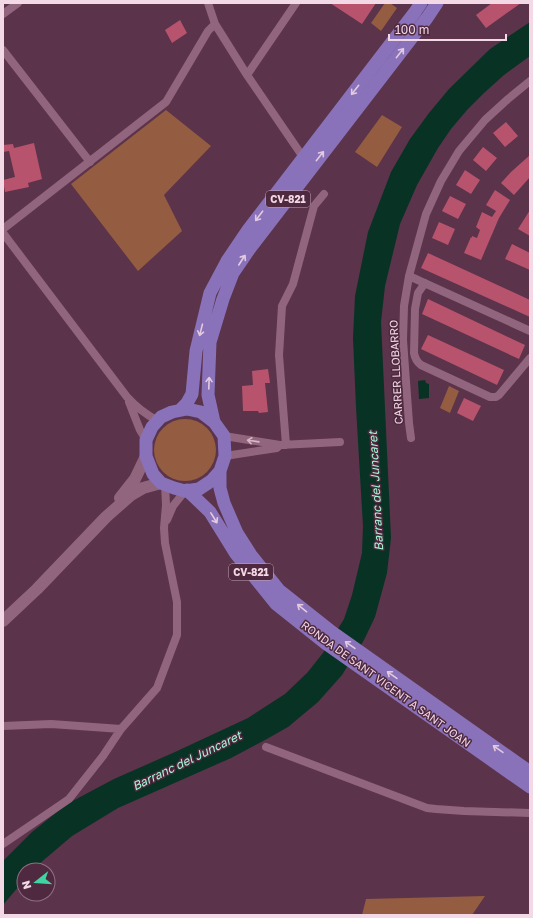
<svg xmlns="http://www.w3.org/2000/svg" width="533" height="918" viewBox="0 0 533 918" font-family="'Golos Text',sans-serif">
	<style>
		.green { fill: #945c41 }
		.water { fill: #083224 }
		.building { fill: #b8536e }
		.lines { fill: none; stroke-linecap: round; stroke-linejoin: round }
		.street { stroke: #91657d; stroke-width: 8 }
		.secondary { stroke: #91657d; stroke-width: 12 }
		.primary { stroke: #8972b9; stroke-width: 13 }
		.oneway { stroke: #e3cadf }
		.oneway2 { stroke: #d6b6c6 }
		.labels { text-anchor: middle; stroke-width: 3; stroke-linejoin: round; paint-order: stroke }
		.shield { fill: #4f293f; stroke: #c2a4b4; stroke-width: 1 }
		.shield-label { font-size: 10px; font-weight: bold; fill: #f3d9e6 }
		.street-label { font-size: 11px; fill: #f3d9e6; stroke: #4f293f }
		.water-label { font-size: 12px; font-style: italic; fill: #a3f9d4; stroke: #4f293f }
	</style>
	<rect width="100%" height="100%" fill="#5b334a"/>
	<path class="green" d="M385,3H390L397,8L381,31L371,23Z
		M166,110L211,146L164,195L182,231L138,271L71,184Z
		M382,115L402,127L377,167L355,152Z
		M449,386L459,391L450,413L440,408Z
		M154 450a31 31 0 1 1 62 0a31 31 0 1 1-62 0Z
		M485,896L472,915H362L366,899Z"/>
	<path class="water" d="M530,22V56L504,75L484,93L467,110L451,129L438,148L417,185L400,224L385,286L381,322L391,538L387,573L375,617L364,640L342,675L318,702L288,727L265,740L231,758L118,808L72,836L32,870H24V880L3,905V861L32,832L67,804L114,779L175,752L248,718L285,694L307,673L323,653L344,619L352,595L362,553L363,526L356,407L353,338L355,296L368,232L391,172L410,139L429,113L449,89L490,49Z
		M425,380L426,383L429,384V398L419,399L418,381Z"/>
	<path class="building" d="M330,3H376L362,24Z
		M492,3H521L486,28L476,15Z
		M180,20L187,33L172,43L165,30Z
		M506,122L518,136L505,147L493,133Z
		M34,143L42,179L28,183L29,187L5,192L3,180L15,177L9,151L3,152V145L13,144L14,148Z
		M483,147L497,158L486,171L473,160Z
		M530,155V177L514,195L501,183L511,172Z
		M465,170L480,180L471,194L456,185Z
		M495,190L510,200L499,218L481,260L464,253L471,237L472,238V236L477,238L480,230L476,227L482,212L492,217L496,211L486,205Z
		M450,196L466,204L458,219L442,211Z
		M530,210V236L518,229Z
		M439,222L455,229L448,245L432,238Z
		M512,244L530,253V270L505,259Z
		M428,253L530,300V317L421,268Z
		M428,299L525,345L519,359L422,314Z
		M428,335L504,370L497,385L421,349Z
		M268,369L270,383H265L268,412L259,413L258,411H243L242,386L253,385L252,371Z
		M464,398L481,406L473,421L457,413Z"/>
	<g class="lines">
		<path class="street" d="M208,3L215,24L247,75L303,157
			M3,14L18,3
			M3,50L90,162
			M247,75L296,3
			M3,229L166,102L208,31L215,24
			M3,233L127,397C137,408 145,414 158,421
			M409,276L530,331
			M425,283L418,293L415,309L414,353C415,359 417,362 421,365L490,397H496L499,395L530,358
			M129,402L140,430L146,440
			M224,436L280,445
			M411,438L409,423L403,340L404,306L409,276L426,214L441,181L459,151L485,120L508,99L530,81
			M286,445L279,355L282,306L293,284L314,206L324,194
			M225,456L277,448L280,445L340,442
			M167,520L173,506L185,491
			M3,726L51,724L121,729
			M266,747L427,808L436,809L464,811L530,813
			M3,844L69,799L103,756L121,729L157,688L177,635V602L165,543L164,528L166,505L165,484"/>
		<path class="secondary" d="M120,498L135,479L146,456
			M3,621L37,589L106,517L131,495L143,488L161,483"/>
		<path class="primary" d="M437,3L427,18L248,251L233,273L223,299L210,342L208,395L214,422L224,436L225,456L220,471V488L224,503L237,533L251,555L279,590L332,632L530,772
			M180,410L187,403L192,394L196,351L210,293L227,261L248,230L415,12L421,3
			M214,422L201,412L187,409L172,412L161,417L152,427L146,440V456L153,474L161,483L174,488L185,491L199,489L211,481L220,471
			M187,490L210,512L236,554L276,604L325,643L530,787"/>
	</g>
	<defs><path id="oneway-shaft" d="M-6 0H5M1.5-3L5.5 0L1.5 3" fill="none" stroke-width="1.6" stroke-linecap="round" stroke-linejoin="round"/></defs>
	<g class="oneway">
		<use href="#oneway-shaft" transform="translate(400 53) rotate(-52)"/>
		<use href="#oneway-shaft" transform="translate(355 90) rotate(128)"/>
		<use href="#oneway-shaft" transform="translate(320 156) rotate(-52)"/>
		<use href="#oneway-shaft" transform="translate(259 216) rotate(127)"/>
		<use href="#oneway-shaft" transform="translate(242 260) rotate(-57)"/>
		<use href="#oneway-shaft" transform="translate(201 330) rotate(104)"/>
		<use href="#oneway-shaft" transform="translate(209 383) rotate(-88)"/>
		<use href="#oneway-shaft" transform="translate(214 518) rotate(58)"/>
		<use href="#oneway-shaft" transform="translate(302 608) rotate(-141)"/>
		<use href="#oneway-shaft" transform="translate(350 645) rotate(-145)"/>
		<use href="#oneway-shaft" transform="translate(392 675) rotate(-145)"/>
		<use href="#oneway-shaft" transform="translate(498 749) rotate(-145)"/>
	</g>
	<use class="oneway2" href="#oneway-shaft" transform="translate(253 441) rotate(-172)"/>
	<g class="labels">
		<g class="shield">
			<rect x="266" y="191" width="44" height="16" rx="3"/>
			<rect x="229" y="564" width="44" height="16" rx="3"/>
		</g>
		<g class="shield-label">
			<text x="288" y="203">CV-821</text>
			<text x="251" y="576">CV-821</text>
		</g>
		<g class="street-label">
			<text transform="translate(396 372) rotate(-93)" y="4">CARRER LLOBARRO</text>
			<text transform="translate(386 684) rotate(36)" y="4">RONDA DE SANT VICENT A SANT JOAN</text>
		</g>
		<g class="water-label">
			<text transform="translate(376 491) rotate(-93)" y="4">Barranc del Juncaret</text>
			<text transform="translate(187 761) rotate(-26)" y="4">Barranc del Juncaret</text>
		</g>
	</g>
	<rect width="533" height="918" fill="none" stroke="#f3d9e6" stroke-width="8"/>
	<g transform="translate(36 882) rotate(253)"><circle r="19" fill="#4f293f" stroke="#916f82"/>
	<path d="M0-3L7 15L0 10L-7 15Z" fill="#40d4a2"/>
	<text y="-6" font-size="11" font-weight="bold" text-anchor="middle" fill="#f3d9e6">N</text>
	</g>
	<path d="M389 34v6h117v-6" fill="none" stroke="#f3d9e6" stroke-width="2"/>
	<text x="395" y="34" font-size="12" fill="#f3d9e6" stroke="#4f293f" stroke-width="3" paint-order="stroke">100 m</text>
</svg>
